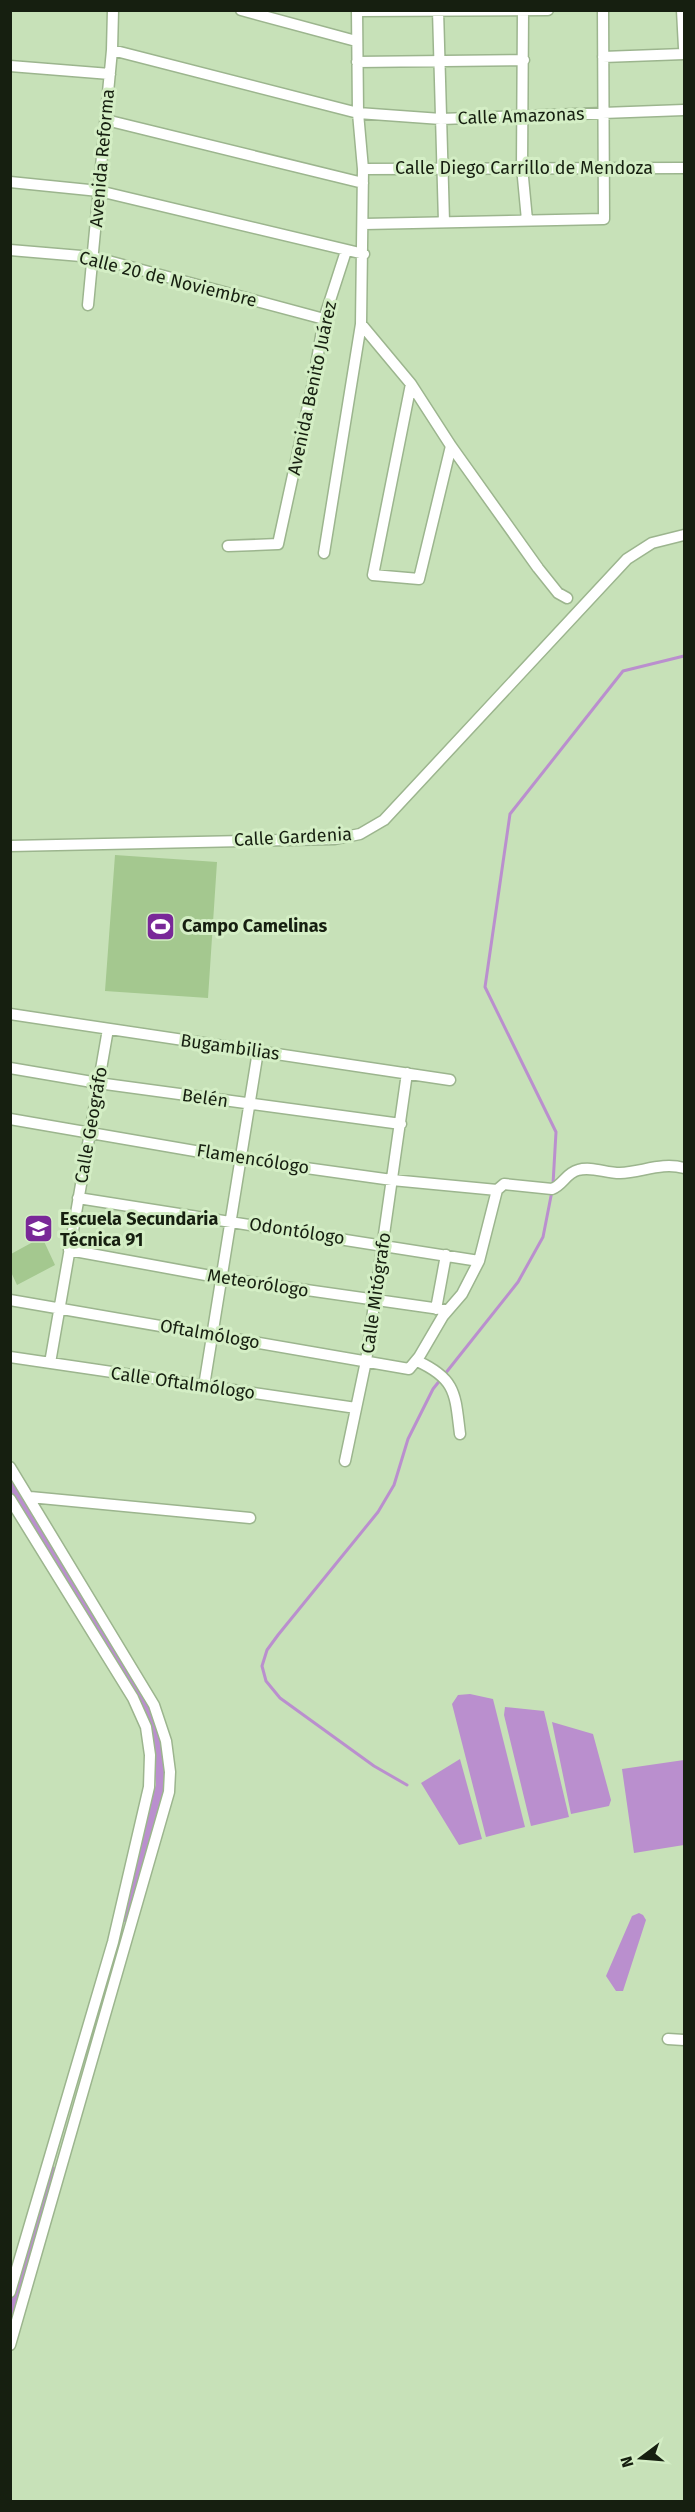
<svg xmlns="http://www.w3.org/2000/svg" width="695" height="2512" viewBox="0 0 695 2512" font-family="'Fira Sans',sans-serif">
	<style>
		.green { fill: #a4c88f }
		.water { fill: #ba8fce }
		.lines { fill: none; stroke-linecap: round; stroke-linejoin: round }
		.stream { stroke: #ba8fce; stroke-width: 3 }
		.canal { stroke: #ba8fce; stroke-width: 10 }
		.minor-casing { stroke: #9cb58e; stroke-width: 13 }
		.minor { stroke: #fff; stroke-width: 10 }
		.labels { text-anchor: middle; stroke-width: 6; stroke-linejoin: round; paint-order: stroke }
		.street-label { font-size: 18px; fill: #161f10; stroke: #d4eec5 }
		.poi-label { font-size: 18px; font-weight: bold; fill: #161f10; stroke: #d4eec5; text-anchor: start }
	</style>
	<rect width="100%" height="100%" fill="#c7e1b8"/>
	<path class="green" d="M115,855L217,862L208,998L105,991Z
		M42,1237L55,1265L17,1285L11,1272V1254Z"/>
	<path class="water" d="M470,1694L493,1699L525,1827L486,1837L452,1704L458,1695Z
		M505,1707L544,1711L569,1817L531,1826L504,1715Z
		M552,1722L593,1734L611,1800L609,1806L571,1814Z
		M460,1759L482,1839L459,1845L421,1783Z
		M684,1760V1845L634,1853L622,1769Z
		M639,1913L643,1915L646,1920L623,1991H616L606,1976L632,1916Z"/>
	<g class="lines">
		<path class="stream" d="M553,1184L556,1132L485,987L510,814L623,671L684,656
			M407,1785L374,1766L280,1698L266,1681L262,1666L267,1650L278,1635L378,1512L394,1485L408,1439L433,1389L518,1282L543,1237L552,1191"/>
		<path class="canal" d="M10,1483L133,1681L155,1725L161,1785L124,1917
			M10,2313L51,2171"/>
		<defs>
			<path id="minor" d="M241,10L356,41
				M438,10L444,222
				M523,10L522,167L527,220
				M682,10L684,48
				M357,11L548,10
				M112,50L358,113L441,119L684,110
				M603,57L684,54
				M357,62L524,60
				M10,66L110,74
				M106,120L363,183
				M363,169L684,168
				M10,182L99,191L364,254
				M364,224L604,219L603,10
				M10,250L93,257L324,319
				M88,305L112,50L113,10
				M361,324L411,384L451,446L538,568L558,593L567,598
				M411,384L373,575L419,579L451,446
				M228,546L278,544L313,383L324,319L346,251
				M324,553L361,324L363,169L358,113L357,10
				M10,846L335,839L360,834L384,820L627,559L652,543L684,535
				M10,1014L450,1080
				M10,1068L98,1083L401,1124
				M10,1119L241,1159L392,1180L497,1190
				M78,1198L479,1261
				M69,1250L222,1278L447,1310
				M10,1300L409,1369L419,1357L443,1316L462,1294L479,1261L497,1190L504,1184L552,1189C563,1185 566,1173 578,1170C592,1166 605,1173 620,1173C642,1172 662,1162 684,1168
				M436,1309L446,1255
				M10,1357L356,1408
				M417,1361C457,1379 455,1395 460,1434
				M50,1363L108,1029
				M204,1386L258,1051
				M345,1461L366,1361L407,1073
				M10,1467L154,1705L166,1741L170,1772L169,1792L10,2345
				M30,1497L250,1518
				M10,1499L133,1698L146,1727L150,1755L149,1787L113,1942L10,2292
				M668,2039L684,2040"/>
		</defs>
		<use href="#minor" class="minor-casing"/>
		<use href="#minor" class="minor"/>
	</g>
	<defs>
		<symbol id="stadium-square" viewBox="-11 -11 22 22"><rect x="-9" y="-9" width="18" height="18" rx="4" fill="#792898" stroke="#d4eec5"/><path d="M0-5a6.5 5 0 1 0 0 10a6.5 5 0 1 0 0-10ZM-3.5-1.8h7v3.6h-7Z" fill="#fff"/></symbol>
		<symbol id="school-square" viewBox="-11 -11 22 22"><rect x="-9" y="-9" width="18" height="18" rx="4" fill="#792898" stroke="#d4eec5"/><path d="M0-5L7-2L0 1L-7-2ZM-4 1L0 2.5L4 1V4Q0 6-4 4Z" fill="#fff"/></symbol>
	</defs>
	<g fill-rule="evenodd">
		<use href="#stadium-square" x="144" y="910" width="33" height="33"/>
		<use href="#school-square" x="22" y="1212" width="33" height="33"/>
	</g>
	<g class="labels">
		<g class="street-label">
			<text transform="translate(521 116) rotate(-2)" y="6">Calle Amazonas</text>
			<text transform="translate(102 158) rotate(-85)" y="6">Avenida Reforma</text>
			<text x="524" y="174">Calle Diego Carrillo de Mendoza</text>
			<text transform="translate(168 279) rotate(14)" y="6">Calle 20 de Noviembre</text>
			<text transform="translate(312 388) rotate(-78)" y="6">Avenida Benito Juárez</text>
			<text transform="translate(293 837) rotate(-3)" y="6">Calle Gardenia</text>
			<text transform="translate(230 1047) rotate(8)" y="6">Bugambilias</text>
			<text transform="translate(205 1098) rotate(8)" y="6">Belén</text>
			<text transform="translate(91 1125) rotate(-80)" y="6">Calle Geográfo</text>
			<text transform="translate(253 1159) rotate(9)" y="6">Flamencólogo</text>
			<text transform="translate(297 1231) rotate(9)" y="6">Odontólogo</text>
			<text transform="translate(258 1283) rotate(9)" y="6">Meteorólogo</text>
			<text transform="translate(376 1293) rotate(-82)" y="6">Calle Mitógrafo</text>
			<text transform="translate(210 1334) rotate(10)" y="6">Oftalmólogo</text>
			<text transform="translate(183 1383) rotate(8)" y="6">Calle Oftalmólogo</text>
		</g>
		<g class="poi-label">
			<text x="182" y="932">Campo Camelinas</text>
			<text x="60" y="1225">Escuela Secundaria<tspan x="60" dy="21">Técnica 91</tspan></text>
		</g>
	</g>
	<rect width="695" height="2512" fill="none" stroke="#161f10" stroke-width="24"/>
	<g transform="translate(641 2458) rotate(254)" stroke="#d4eec5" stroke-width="4.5" paint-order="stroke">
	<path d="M0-4.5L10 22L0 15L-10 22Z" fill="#161f10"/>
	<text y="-9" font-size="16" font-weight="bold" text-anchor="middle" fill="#161f10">N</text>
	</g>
</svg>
